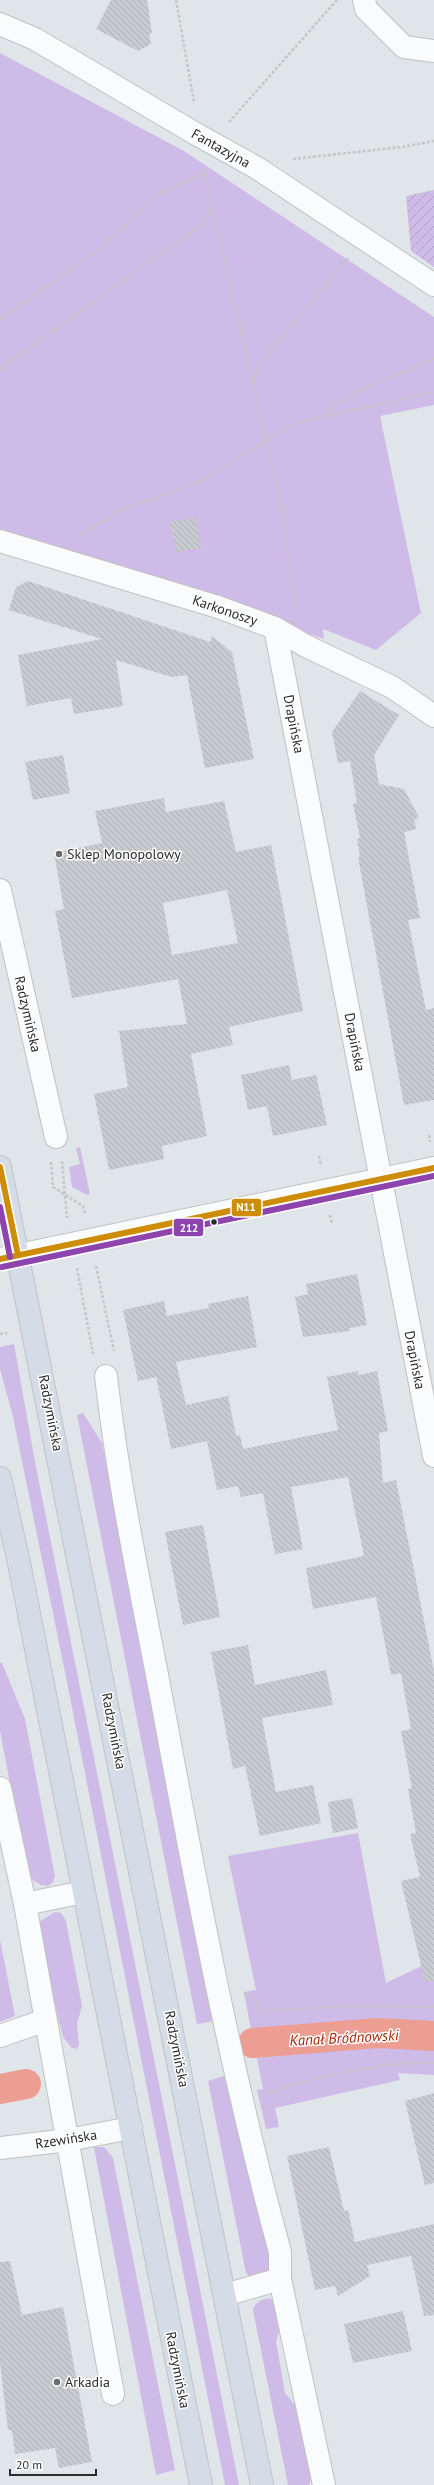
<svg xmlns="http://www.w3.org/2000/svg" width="434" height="2485" viewBox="0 0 434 2485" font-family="'PT Sans',sans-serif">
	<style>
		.grass { fill: #cfbbe7 }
		.garden { fill: url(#garden-furrows) }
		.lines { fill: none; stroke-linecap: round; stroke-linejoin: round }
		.canal { stroke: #ed9e93; stroke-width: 30 }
		.building { fill: url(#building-back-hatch); fill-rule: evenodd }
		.minor-casing { stroke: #c0c1c1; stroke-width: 24 }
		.major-casing { stroke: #c1c3c5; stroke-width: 24 }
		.path { stroke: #c6c6c6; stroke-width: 2.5; stroke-dasharray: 3 2; stroke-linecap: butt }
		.minor { stroke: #fafbfc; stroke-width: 22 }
		.major { stroke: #d4dce7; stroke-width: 22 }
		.bus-1-casing { stroke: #fff; stroke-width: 9 }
		.bus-2-casing { stroke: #fff; stroke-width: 9 }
		.bus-1 { stroke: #ce8d09; stroke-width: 6 }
		.bus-2 { stroke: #8e44ad; stroke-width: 6 }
		.poi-dot { fill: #6a6c6e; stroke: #fff; stroke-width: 1.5 }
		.bus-dot { fill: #2b2b2b; stroke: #fff; stroke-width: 1.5 }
		.labels { text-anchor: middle; stroke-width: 3; stroke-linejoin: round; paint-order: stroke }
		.street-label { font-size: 14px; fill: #2b2b2b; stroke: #fff }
		.poi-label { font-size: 14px; fill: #2b2b2b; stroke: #fff; text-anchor: start }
		.water-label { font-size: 15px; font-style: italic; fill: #a02a0a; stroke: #fff }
		.line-badge { stroke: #fff; stroke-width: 1.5 }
		.badge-label { font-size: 11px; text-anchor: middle; font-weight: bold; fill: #fff }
	</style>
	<defs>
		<pattern id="garden-furrows" width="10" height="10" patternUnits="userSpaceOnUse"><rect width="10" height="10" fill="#cfbbe7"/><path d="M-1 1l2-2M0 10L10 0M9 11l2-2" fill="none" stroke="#b2a1c6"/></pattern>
		<pattern id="building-back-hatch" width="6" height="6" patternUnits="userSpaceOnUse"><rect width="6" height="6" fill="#c8cbcf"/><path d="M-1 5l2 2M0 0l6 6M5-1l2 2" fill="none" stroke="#acaeb2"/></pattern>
	</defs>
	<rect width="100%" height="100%" fill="#e0e5ea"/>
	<path class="grass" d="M0,53L184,151L434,317V405L380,416L421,613L376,650L323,629L324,639L0,531Z
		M80,1147L90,1194L87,1195L72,1187L69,1167L80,1164L76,1148Z
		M14,1344L35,1462L239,2485H225L67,1682L13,1417L0,1369V1347Z
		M83,1413L102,1443L214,2021L197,2024L77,1415Z
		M0,1663H2L25,1719L55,1876L53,1882L48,1886L41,1885L28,1877L0,1731Z
		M358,1833L386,1983L434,1960V2024C373,2022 312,2026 252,2035L244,1992L256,1990L228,1856Z
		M55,1912L61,1913L66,1921L82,2006L77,2024L79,2046L76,2049L72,2048L63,2037L47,1972L39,1922Z
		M0,1940L15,2016L0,2022Z
		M384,2041L434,2044V2075L398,2073L400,2080L275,2108L279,2127L266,2129L257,2090L263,2089L256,2053Z
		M224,2076C234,2110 279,2249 268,2273L251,2278L246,2273L208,2081Z
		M94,2147H104L113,2158L175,2470L156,2475Z
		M268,2298L274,2300L284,2317L276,2341L285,2393L305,2417L312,2474L309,2485H288L253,2310C256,2302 260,2300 268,2298Z"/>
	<path class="garden" d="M434,190V267L411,251L406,196Z"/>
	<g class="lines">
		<path class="canal" d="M253,2043L378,2033L434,2036
			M0,2089L26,2084"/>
	</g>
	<path class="building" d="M111,0H147L152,33L149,34L151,44L138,51L96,29Z
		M195,518L201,548L176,552L170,522Z
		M28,581L210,642L212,636L232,652L254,759L205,768L187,675L172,677L116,660L123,706L74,714L71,698L27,706L18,655L102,639L9,610L16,587Z
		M360,691L399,715L374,755L379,784L404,789L419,817L414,820L416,829L404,832L420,918L408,920L426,1010L434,1008V1100L404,1105L358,857H360L357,839L360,838L353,804L357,803L350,761L338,763L332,732Z
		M63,755L70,793L33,800L25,762Z
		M164,798L166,812L224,801L236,852L271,845L303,1011L229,1027L233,1045L191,1054L207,1136L162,1146L164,1159L109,1170L94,1094L128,1087L119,1031L187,1024L178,979L72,998L55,911L64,909L54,853L102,843L95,811ZM227,890L238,943L172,955L163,903Z
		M289,1065L292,1080L316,1075L327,1125L273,1136L267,1106L248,1110L241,1075Z
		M357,1274L367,1325L350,1328V1331L303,1337L295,1297L308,1294L306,1284Z
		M248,1296L257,1347L176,1362L186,1405L228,1396L236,1436L240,1435L243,1449L338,1430L327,1377L358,1371L359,1375L377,1371L388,1431L379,1433L383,1483L396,1480L434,1671V1981L425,1982L401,1881L420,1877L410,1834L416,1833L408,1789L412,1788L401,1731L411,1729L401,1673L391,1675L376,1597L313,1609L306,1568L364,1556L348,1477L291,1487L303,1549L275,1554L263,1493L241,1497L238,1486L217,1490L207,1441L171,1449L156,1377L138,1381L123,1310L164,1301L167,1316L209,1308L208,1304Z
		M203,1525L220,1617L183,1625L165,1532Z
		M248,1645L255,1685L326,1670L333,1705L262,1718L276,1792L313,1785L321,1823L260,1836L245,1766L233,1769L211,1652Z
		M352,1798L358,1828L333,1833L328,1802Z
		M434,2093V2183L425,2185L405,2101Z
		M329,2147L344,2211L348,2210L355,2242L434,2224V2315L424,2316L411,2256L367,2265L370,2276L338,2296L335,2286L315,2290L287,2156Z
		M10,2261L22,2315L63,2307L92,2462L59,2468L55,2448L15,2454L12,2430H8L0,2363V2262Z
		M403,2311L412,2351L353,2363L344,2324Z"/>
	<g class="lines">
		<defs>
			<path id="minor" d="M364,0L366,9L404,47L434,51
				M0,24L35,39L196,134L257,168L434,285
				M0,541L218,607L275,628L306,646L392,687L434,716
				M275,628L434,1456
				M0,890L56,1137
				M0,1259L434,1168
				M106,1376C119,1491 144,1604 165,1717C198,1897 232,2076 280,2252V2279L324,2485
				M0,1788L25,1904L113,2394
				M25,1904L83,1892
				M0,2036L46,2020
				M0,2148L68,2140L131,2128
				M225,2295L280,2279"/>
			<path id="major" d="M0,1167L262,2485
				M0,1478L19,1563L201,2485"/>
		</defs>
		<use href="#minor" class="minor-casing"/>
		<use href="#major" class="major-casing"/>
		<path class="path" d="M176,0L194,102
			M229,122L337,0
			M293,159L402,147L434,141
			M204,168L280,500L296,609
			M0,320L101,248L160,193L205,174
			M0,369L198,227L213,209
			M253,382L261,363L348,258
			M322,416C356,387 394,378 434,358
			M77,537L119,511L202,481L284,429L312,419L434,392
			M429,1135L430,1142
			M319,1156L321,1166
			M62,1161L67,1218
			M51,1162L53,1187L83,1206L85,1214
			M330,1215L332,1224
			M96,1266L114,1351
			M77,1268L93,1354
			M0,1334L7,1333
			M244,1995L249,1994L262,2011L348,2006L434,2007
			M266,2093C320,2077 377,2061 434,2063"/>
		<use href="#minor" class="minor"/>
		<use href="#major" class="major"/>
		<defs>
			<path id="bus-1" d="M0,1167L18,1255
				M0,1259L434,1168"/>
			<path id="bus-2" d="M0,1207L10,1257
				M2,1267L434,1176"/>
		</defs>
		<use href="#bus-1" class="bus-1-casing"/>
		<use href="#bus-2" class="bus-2-casing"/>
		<use href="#bus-1" class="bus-1"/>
		<use href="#bus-2" class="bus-2"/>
	</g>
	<g class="poi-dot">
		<circle cx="59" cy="854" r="4"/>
		<circle cx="57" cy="2382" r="4"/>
	</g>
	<circle class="bus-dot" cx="214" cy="1222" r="3.5"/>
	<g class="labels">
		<g class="street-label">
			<text transform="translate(221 148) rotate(29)" y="5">Fantazyjna</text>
			<text transform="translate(225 610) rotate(19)" y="5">Karkonoszy</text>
			<text transform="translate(294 724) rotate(79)" y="5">Drapińska</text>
			<text transform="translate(28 1014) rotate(77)" y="5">Radzymińska</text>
			<text transform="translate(355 1042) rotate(79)" y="5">Drapińska</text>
			<text transform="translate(415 1360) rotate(79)" y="5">Drapińska</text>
			<text transform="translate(51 1413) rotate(79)" y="5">Radzymińska</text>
			<text transform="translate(114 1731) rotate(79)" y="5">Radzymińska</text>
			<text transform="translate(177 2049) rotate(79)" y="5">Radzymińska</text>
			<text transform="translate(66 2139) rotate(-9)" y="5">Rzewińska</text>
			<text transform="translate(178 2370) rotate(79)" y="5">Radzymińska</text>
		</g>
		<g class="poi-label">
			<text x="67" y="859">Sklep Monopolowy</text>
			<text x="65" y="2387">Arkadia</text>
		</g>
		<g class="water-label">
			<text transform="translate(344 2038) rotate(-3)" y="5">Kanał Bródnowski</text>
		</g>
	</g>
	<g class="line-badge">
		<rect x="231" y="1198" width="31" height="19" rx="4" fill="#ce8d09"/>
		<rect x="173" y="1218" width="31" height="19" rx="4" fill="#8e44ad"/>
	</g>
	<g class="badge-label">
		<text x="246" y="1211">N11</text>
		<text x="189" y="1232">212</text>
	</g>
	<path d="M10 2469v6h86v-6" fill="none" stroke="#2b2b2b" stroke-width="2"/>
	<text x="16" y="2469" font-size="12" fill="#2b2b2b" stroke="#ffffff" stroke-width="3" paint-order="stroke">20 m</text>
</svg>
